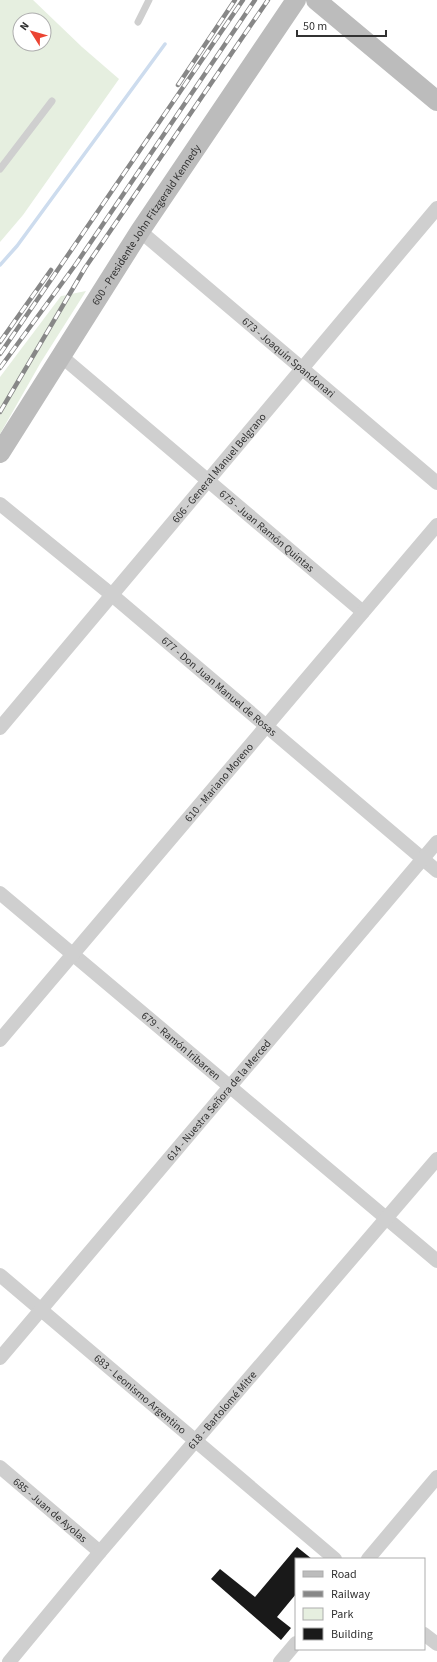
<svg xmlns="http://www.w3.org/2000/svg" width="437" height="1662" viewBox="0 0 437 1662" font-family="'Source Sans 3',sans-serif">
	<style>
		.green { fill: #e6efe0; fill-rule: evenodd }
		.lines { fill: none; stroke-linecap: round; stroke-linejoin: round }
		.stream { stroke: #cddcee; stroke-width: 3.5 }
		.building { fill: #191919 }
		.lane { stroke: #cfcfcf; stroke-width: 7 }
		.street { stroke: #cfcfcf; stroke-width: 14 }
		.secondary { stroke: #bcbcbc; stroke-width: 20 }
		.rail-casing { stroke: #878787; stroke-width: 4.5 }
		.rail { stroke: #fff; stroke-width: 3; stroke-dasharray: 9; stroke-linecap: butt }
		.labels { text-anchor: middle; stroke-width: 4; stroke-linejoin: round; paint-order: stroke }
		.street-label { font-size: 11px; fill: #323232; stroke: #fff }
	</style>
	<rect width="100%" height="100%" fill="#fff"/>
	<path class="green" d="M0,0H33L82,47L119,79L23,215L0,242ZM20,20H44V44H20Z
		M86,291L41,362L0,434V415L71,294Z
		M68,295L1,408L0,411V377L61,296Z"/>
	<g class="lines">
		<path class="stream" d="M0,265L17,246L165,44"/>
	</g>
	<path class="building" d="M297,1547L312,1559H296V1594L277,1617L291,1628L281,1640L211,1579L220,1569L255,1597Z"/>
	<g class="lines">
		<path class="lane" d="M138,22L149,0
			M0,169L52,101"/>
		<g class="street">
			<path id="s1" d="M140,231L437,483"/>
			<path id="s2" d="M61,356L363,612"/>
			<path id="s3" d="M0,504L112,595L437,871"/>
			<path id="s4" d="M0,728L437,208"/>
			<path id="s5" d="M0,893L437,1261"/>
			<path id="s6" d="M0,1040L437,525"/>
			<path id="s7" d="M0,1275L335,1559"/>
			<path id="s8" d="M0,1358L437,842"/>
			<path id="s9" d="M0,1467L100,1552"/>
			<path d="M368,1559L437,1477"/>
			<path d="M424,1634L437,1644"/>
			<path id="s10" d="M9,1662L100,1552L437,1159"/>
			<path d="M280,1662L296,1643"/>
		</g>
		<g class="secondary">
			<path d="M316,0L437,101"/>
			<path id="s11" d="M0,453L140,231L296,0"/>
		</g>
		<defs>
			<path id="rail" d="M178,85L235,0
				M0,342L51,270
				M0,354L243,0
				M0,368L76,264L255,0
				M0,412L85,268L268,0"/>
		</defs>
		<use href="#rail" class="rail-casing"/>
		<use href="#rail" class="rail"/>
	</g>
	<g class="labels">
		<g class="street-label">
			<text dy="4" stroke="none"><textPath href="#s11" startOffset="271">600 - Presidente John Fitzgerald Kennedy</textPath></text>
			<text dy="4" stroke="none"><textPath href="#s1" startOffset="195">673 - Joaquín Spandonari</textPath></text>
			<text dy="4" stroke="none"><textPath href="#s4" startOffset="340">606 - General Manuel Belgrano</textPath></text>
			<text dy="4" stroke="none"><textPath href="#s2" startOffset="270">675 - Juan Ramón Quintas</textPath></text>
			<text dy="4" stroke="none"><textPath href="#s3" startOffset="285">677 - Don Juan Manuel de Rosas</textPath></text>
			<text dy="4" stroke="none"><textPath href="#s6" startOffset="338">610 - Mariano Moreno</textPath></text>
			<text dy="4" stroke="none"><textPath href="#s5" startOffset="237">679 - Ramón Iribarren</textPath></text>
			<text dy="4" stroke="none"><textPath href="#s8" startOffset="338">614 - Nuestra Señora de la Merced</textPath></text>
			<text dy="4" stroke="none"><textPath href="#s7" startOffset="184">683 - Leonismo Argentino</textPath></text>
			<text dy="4" stroke="none"><textPath href="#s10" startOffset="330">618 - Bartolomé Mitre</textPath></text>
			<text dy="4" stroke="none"><textPath href="#s9" startOffset="66">685 - Juan de Ayolas</textPath></text>
		</g>
	</g>
	<rect x="295" y="1558" width="130" height="92" fill="#ffffff" stroke="#adadad"/>
	<rect x="303" y="1571" width="20" height="6" fill="#bcbcbc" stroke="#adadad"/>
	<text x="331" y="1578" font-size="12" fill="#323232">Road</text>
	<rect x="303" y="1591" width="20" height="6" fill="#878787" stroke="#adadad"/>
	<text x="331" y="1598" font-size="12" fill="#323232">Railway</text>
	<rect x="303" y="1608" width="20" height="12" fill="#e6efe0" stroke="#adadad"/>
	<text x="331" y="1618" font-size="12" fill="#323232">Park</text>
	<rect x="303" y="1628" width="20" height="12" fill="#191919" stroke="#adadad"/>
	<text x="331" y="1638" font-size="12" fill="#323232">Building</text>
	<g transform="translate(32 32) rotate(307)"><circle r="19" fill="#ffffff" stroke="#adadad"/>
	<path d="M0-3L7 15L0 10L-7 15Z" fill="#eb4432"/>
	<text y="-6" font-size="11" font-weight="bold" text-anchor="middle" fill="#323232">N</text>
	</g>
	<path d="M297 30v6h89v-6" fill="none" stroke="#323232" stroke-width="2"/>
	<text x="303" y="30" font-size="12" fill="#323232" stroke="#ffffff" stroke-width="3" paint-order="stroke">50 m</text>
</svg>
